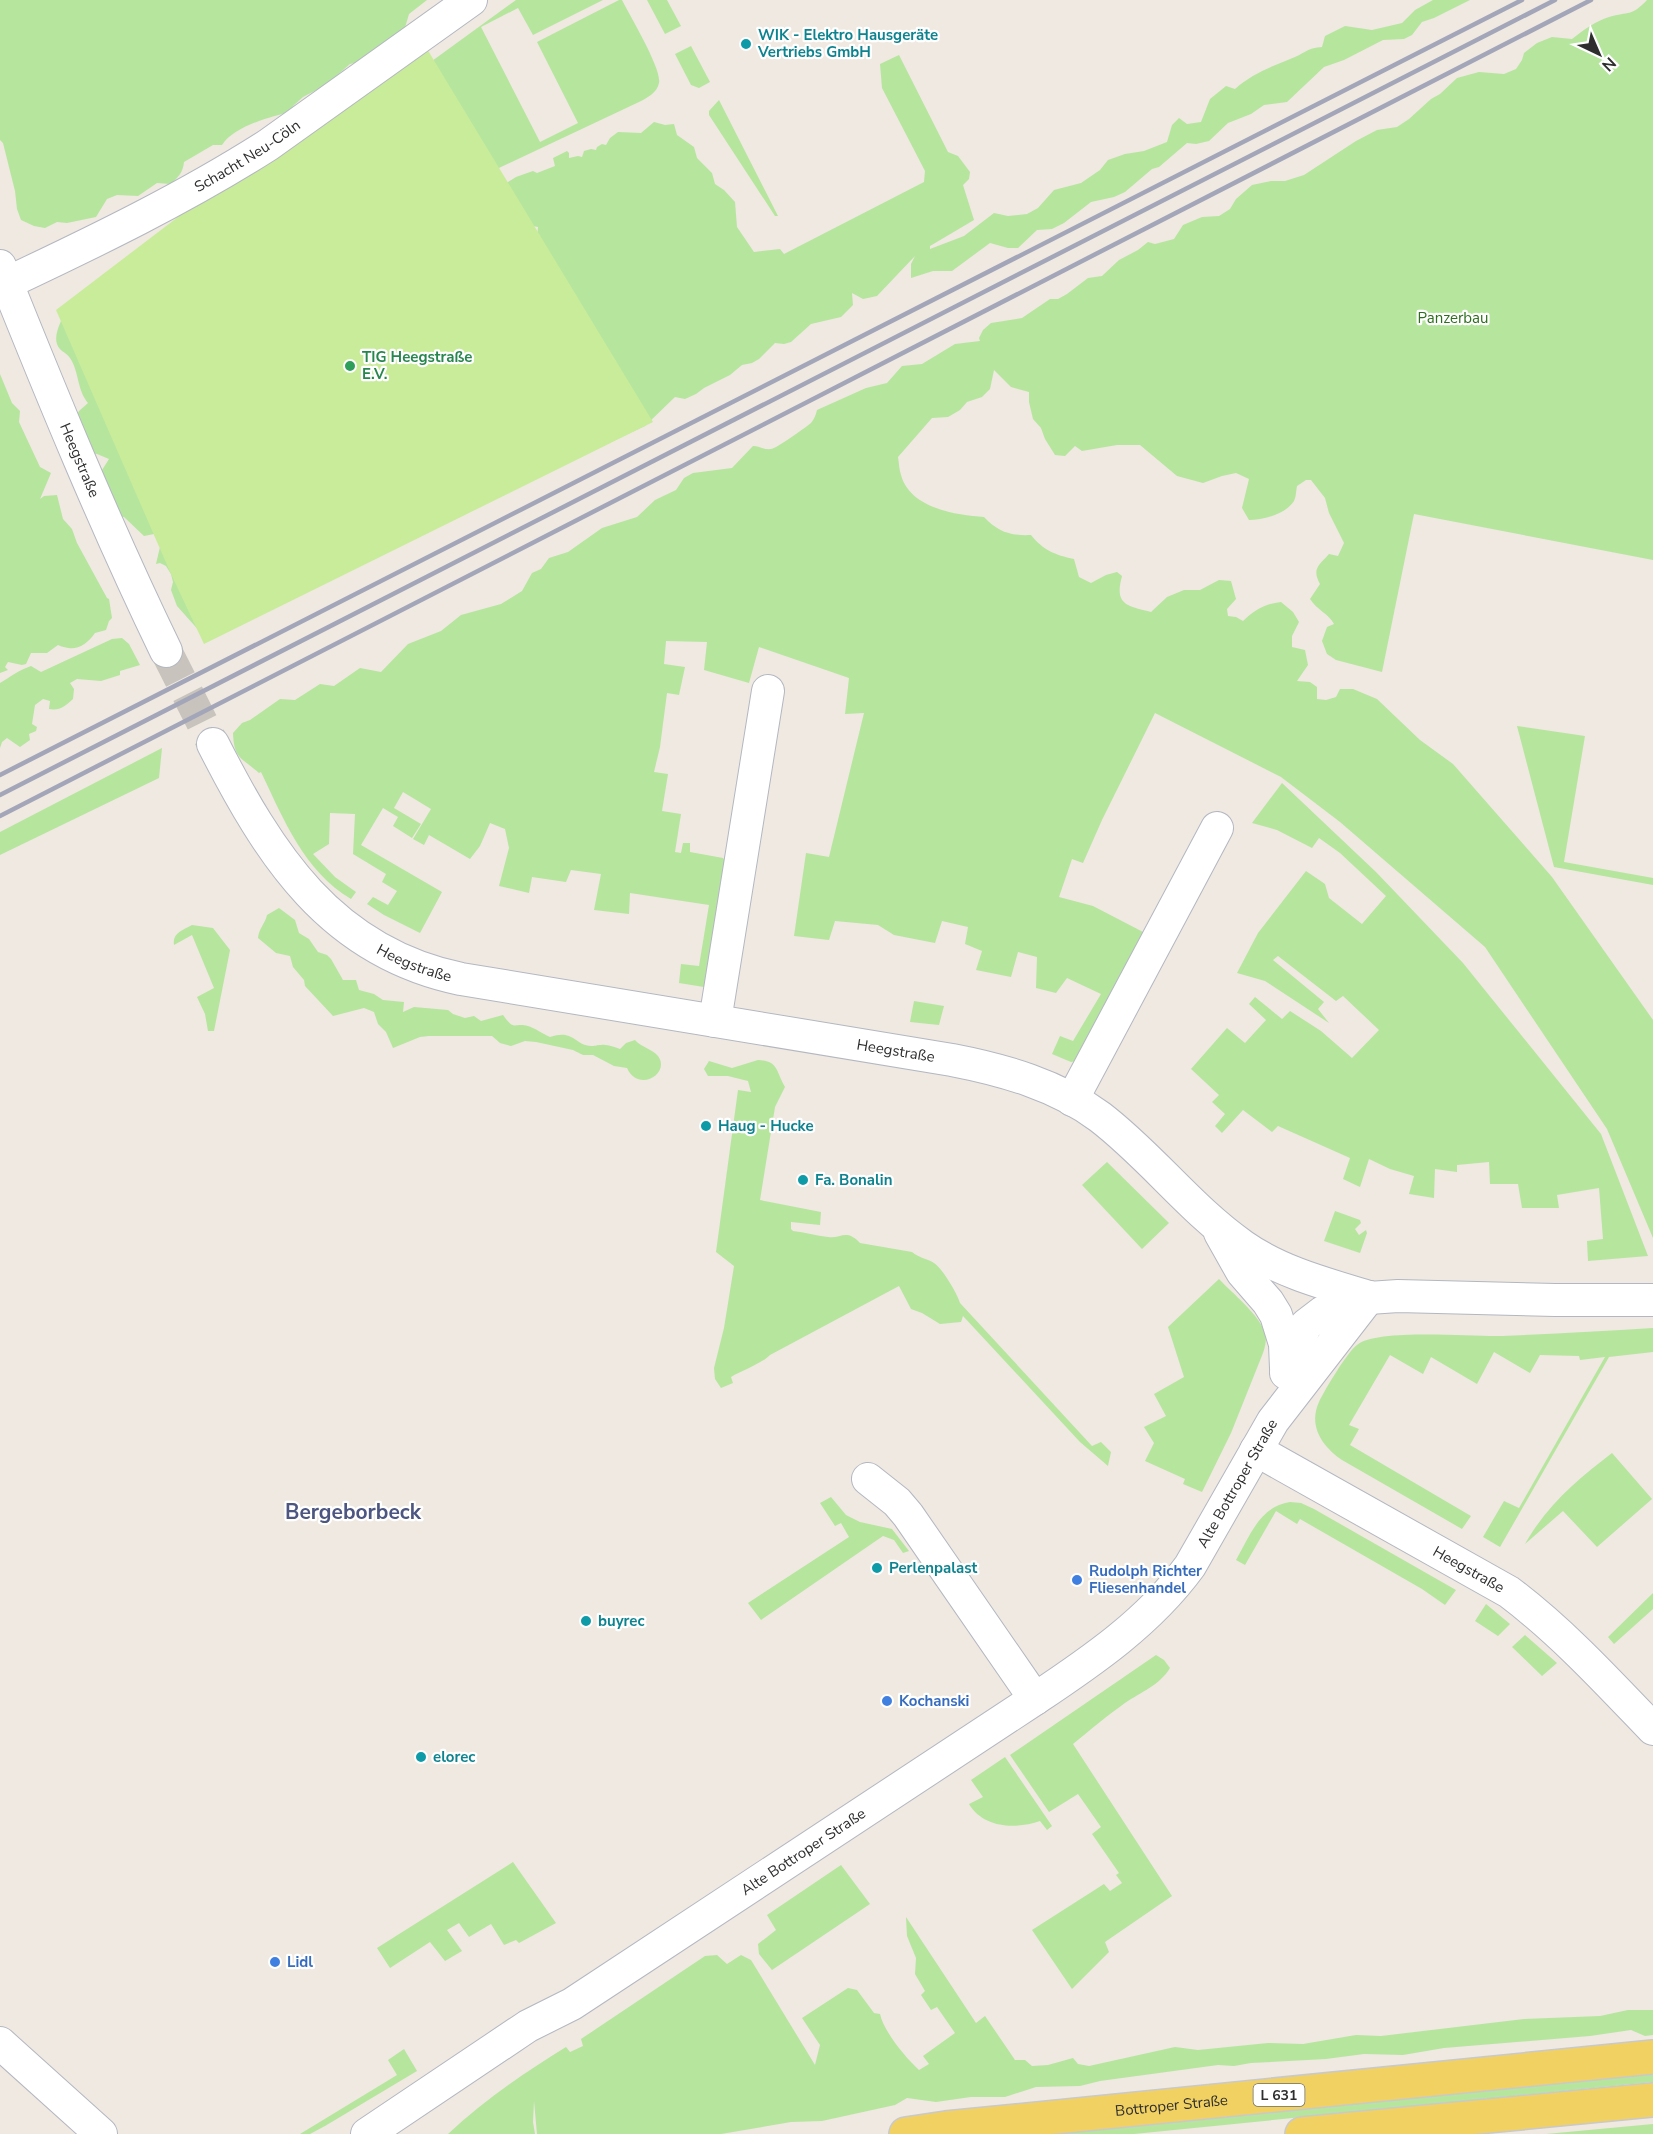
<svg xmlns="http://www.w3.org/2000/svg" width="1653" height="2134" viewBox="0 0 1653 2134" font-family="'Nunito Sans',sans-serif">
	<style>
		.green { fill: #b6e59e }
		.pitch { fill: #c9ec9a }
		.lines { fill: none; stroke-linecap: round; stroke-linejoin: round }
		.minor-tunnel { stroke: #c8c4bd; stroke-width: 32; stroke-dasharray: 32 16; stroke-linecap: butt }
		.minor-casing { stroke: #b4b7c1; stroke-width: 34 }
		.major-casing { stroke: #c9c9c9; stroke-width: 36 }
		.minor { stroke: #fff; stroke-width: 32 }
		.major { stroke: #f2d163; stroke-width: 33 }
		.rail { stroke: #a3a6b8; stroke-width: 4.5 }
		.culture-dot { fill: #0f9aa8; stroke: #fff; stroke-width: 2 }
		.leisure-dot { fill: #2e9e5b; stroke: #fff; stroke-width: 2 }
		.shop-dot { fill: #3f7fe0; stroke: #fff; stroke-width: 2 }
		.labels { text-anchor: middle; stroke-width: 4.5; stroke-linejoin: round; paint-order: stroke }
		.shield { fill: #fff; stroke: #6d6d6d; stroke-width: 1.5 }
		.shield-label { font-size: 14px; font-weight: bold; fill: #2e2e2e }
		.culture-label { font-size: 15px; font-weight: bold; fill: #0d838f; stroke: #fff; text-anchor: start }
		.street-label { font-size: 15px; fill: #2e2e2e; stroke: #fff }
		.park-label { font-size: 15px; fill: #2c6e1b; stroke: #fff }
		.leisure-label { font-size: 15px; font-weight: bold; fill: #27864d; stroke: #fff; text-anchor: start }
		.shop-label { font-size: 15px; font-weight: bold; fill: #366cbe; stroke: #fff; text-anchor: start }
		.district-label { font-size: 21px; font-weight: bold; fill: #4d5680; stroke: #fff }
	</style>
	<rect width="100%" height="100%" fill="#efe9e1"/>
	<path class="green" d="M0,0H427L409,14L404,31L396,39L383,44L369,60L350,64L326,85L303,97L293,106L291,112C271,116 233,127 222,145H213L184,162C183,173 178,177 171,184L157,183L138,196L117,195L107,199L96,217L67,223L57,222L45,228L34,226L21,220L17,209L15,191L3,143L0,140Z
		M516,0H603L533,35L518,8L481,27L540,142L578,123L537,42L619,0H622C630,16 662,69 659,83C657,93 647,98 639,102L452,190L432,61Z
		M647,0H667L681,26L665,34Z
		M1433,0H1470L1434,18L1422,22L1412,35L1404,39L1383,40L1344,60L1324,67L1287,102L1264,105L1251,114L1228,123L1209,141L1196,144L1187,143L1159,167L1152,169L1125,192L1114,197L1091,202L1064,223L1052,229L1037,230L1018,248H1008L990,243L952,271H933L911,278V264L915,256L877,296L863,299L852,293L853,305L841,317L811,324L791,342L784,344L775,343L759,359L752,363L742,365L730,375L704,388L696,394L685,399L675,397L645,426L202,634L177,606L171,590L173,582L171,574L166,566L160,563L156,564L160,547L154,534L144,536L124,517L112,516L97,478L109,459L97,454L87,453L74,420L79,411L88,403C77,390 79,371 70,358C66,352 59,351 57,344C54,335 60,324 63,316L537,239L538,227L527,225L500,187L516,177L533,171L537,173L555,166L553,158L567,151L569,153V158L578,156L582,157L584,151L591,149L596,150L597,147L602,144L606,145L610,138L618,132L641,133L654,122L665,125L674,124L677,135L694,147L697,158L712,173L715,184L724,190L735,202L737,227L754,252L780,249L784,254L924,182L925,171L882,88L880,64L899,55L948,152L958,156L970,172L969,179L963,185L974,220L930,246V249L964,236L994,213L1008,216L1027,214L1038,208L1054,190L1081,183L1100,170L1108,160L1125,154L1144,151L1167,142L1172,125L1179,118L1187,124L1201,122L1210,99L1226,86L1235,89C1253,73 1273,66 1295,57C1306,52 1308,48 1322,47L1325,36L1345,26L1372,30L1402,23L1415,10Z
		M1647,0H1653V560L1414,514L1382,672L1336,660L1327,654L1322,641L1327,627L1334,624C1329,614 1317,610 1310,599L1320,584C1312,569 1318,566 1329,554L1338,556L1344,543L1329,513L1325,498L1311,480H1306L1297,486C1296,491 1296,497 1294,501C1286,514 1263,520 1249,520L1242,508L1249,479L1236,473L1222,476L1203,483L1177,476L1140,445H1117L1082,451L1075,446L1065,456L1055,455L1045,439L1041,428L1033,419L1029,402V392L1011,387L994,370L990,389L982,397L967,402L960,410L948,417L932,418L898,457C899,463 899,469 901,475C910,508 955,515 984,517C998,532 1011,536 1031,535C1043,550 1055,555 1074,559L1079,577L1091,583L1106,575L1117,572L1122,576C1114,605 1127,606 1151,612L1167,597L1184,590H1200L1219,580L1231,581L1236,599L1227,609L1228,616L1236,617L1243,621C1255,610 1264,604 1281,602L1293,612L1299,622L1292,636V647L1305,650L1308,665L1297,681L1310,682L1317,687V699L1326,700L1336,697L1340,689H1353L1377,699L1420,740L1453,764L1552,877L1653,1020V1238L1607,1129L1485,947L1340,822L1281,777L1155,713L1102,820L1083,863L1072,859L1059,897L1093,906L1145,933L1115,986L1076,1061L1071,1062L1052,1054L1060,1036L1073,1041L1101,994L1067,978L1056,993L1036,988L1037,957L1018,952L1011,977L976,970L982,951L965,944L968,927L942,921L935,943L894,935L878,925L835,921L829,940L794,936L806,853L829,857L864,713L845,714L849,678L759,647L749,683L704,670L707,642L666,641L664,664L685,667L679,695L667,693L660,747L654,772L668,774L662,811L681,814L675,852L681,853L683,843H690V852L723,858L725,861L704,987L679,983L681,964L699,966L709,905L630,893L629,914L594,910L601,874L571,870L566,882L532,877L529,893L499,886L509,848L505,829L490,823L480,846L470,859L429,835L424,845L413,839L431,809L403,792L394,808L421,824L412,838L393,826L398,817L383,808L361,845L442,892L420,933L384,915L367,904L373,897L388,905L397,891L382,882L386,874L353,854L355,814L330,813L329,844L313,854L335,877L356,892L351,899C304,871 284,820 261,772L259,773C241,757 234,759 233,733L242,723L250,720L280,699L295,700L320,684L334,686L360,668L381,672L408,644L441,631L461,615L501,604L522,591L532,573L541,569L549,558L568,552L602,528L637,517L655,500L676,490L684,478L693,473L732,468L753,446C759,446 765,450 771,449C776,449 806,427 811,423C814,419 816,415 817,410L866,388L887,383L902,366L922,364L955,344L980,341L979,338L983,330L991,323L1022,318L1050,299H1058L1067,294L1088,278L1102,276L1119,260L1138,250L1148,242L1155,244L1174,239L1183,225L1202,217L1219,216L1230,209L1236,199L1252,185L1271,181H1285L1304,175L1356,141L1377,130L1397,127L1409,119L1431,99L1440,94L1457,78L1479,72L1504,74L1516,69L1522,60L1524,53L1537,43L1552,37L1572,39C1582,31 1596,21 1609,17C1629,11 1631,17 1647,0Z
		M691,46L710,82L699,88L691,85L675,54Z
		M719,100L778,216H775L709,115V111Z
		M0,374L12,403L20,411L19,422L40,467L51,473L40,499L44,496L57,495L63,519L72,529L77,543L107,598L109,599L112,618L109,621L106,630L95,633C85,647 74,652 58,645L47,653H31L26,664L22,665L8,662L5,667L8,670L0,673Z
		M122,638L129,644L140,665L120,671V675L101,681L77,679L70,683L74,689L73,699C65,706 60,711 49,709L50,701L43,699L35,705L32,724L37,727L36,731L29,734L30,740L20,747L7,738L2,742L0,748V683C10,677 19,670 31,666L41,672L112,639Z
		M1517,726L1585,736L1564,862L1653,878V885L1554,867Z
		M162,748L159,778L0,855V832Z
		M1282,783L1376,872L1463,963L1601,1134L1648,1256L1588,1261L1587,1241L1603,1239L1599,1188L1557,1195L1559,1208H1522L1518,1184H1490L1489,1162L1457,1165V1172L1435,1169L1434,1198L1409,1194L1414,1176L1390,1169L1369,1159L1360,1187L1343,1179L1350,1158L1278,1126L1272,1132L1243,1110L1222,1133L1215,1126L1225,1114L1212,1102L1219,1095L1191,1069L1227,1028L1245,1043L1266,1020L1249,1004L1255,997L1282,1019L1290,1011L1321,1031L1352,1058L1379,1030L1343,996L1336,1001L1278,956L1273,960L1324,1002L1318,1009L1329,1023L1265,981L1237,973L1258,933L1306,871L1325,884L1329,898L1362,924L1386,896L1340,853L1319,838L1312,848L1277,830L1252,823Z
		M279,908L295,920L299,933L309,939L318,952L327,955L331,959L343,980H356L359,990L374,994L383,1000L404,1002L403,1012L414,1007L448,1010L453,1014L465,1018L474,1016L481,1021L503,1015C515,1032 514,1022 528,1026C535,1028 543,1034 550,1037C574,1029 574,1045 591,1046C598,1046 595,1045 601,1045C607,1044 614,1047 620,1049L626,1043L635,1040C641,1047 652,1049 658,1056C671,1074 638,1093 627,1068L614,1066L593,1055H583L573,1050L536,1042L525,1041L511,1046L500,1043L492,1036H429L420,1037L393,1048L386,1032L378,1024L374,1012L364,1008L333,1016L305,986L304,980L293,967L290,956L276,953L258,938C259,928 265,924 267,915Z
		M192,925L213,928L230,950L214,1031H208L205,1014L197,997L214,988L192,935L174,945C172,933 183,930 192,925Z
		M914,1001L944,1006L939,1025L910,1022Z
		M758,1060C779,1061 776,1072 785,1087L775,1107L760,1200L821,1212L820,1225L791,1222V1229L793,1231C805,1232 816,1236 828,1237C841,1239 846,1228 860,1243L912,1252C919,1258 926,1258 934,1263C942,1268 957,1293 960,1303L1092,1446L1101,1442L1111,1452L1108,1466L1080,1442L963,1316L961,1322L940,1324L922,1313L911,1309L899,1286L770,1355C761,1364 743,1370 731,1377L733,1383L721,1388L715,1379L714,1368L724,1328L734,1266L716,1252L738,1090L751,1092L748,1081L728,1076H708L704,1069L709,1061L732,1068Z
		M1107,1162L1169,1223L1142,1249L1082,1185Z
		M1335,1211L1360,1220L1361,1223L1355,1229L1359,1235L1366,1230L1367,1233L1360,1253L1324,1241Z
		M1219,1279C1231,1292 1262,1317 1265,1334C1267,1340 1265,1347 1263,1353L1231,1433L1202,1492L1183,1484L1185,1479L1145,1461L1154,1443L1144,1427L1166,1416L1154,1394L1184,1377L1168,1327Z
		M1653,1328V1352L1609,1357L1500,1547L1483,1537L1504,1501L1519,1508L1605,1357L1580,1360L1579,1356L1540,1355L1530,1373L1494,1352L1477,1384L1431,1357L1423,1374L1390,1355L1349,1425L1359,1429L1350,1445L1471,1516L1462,1529L1342,1460C1322,1446 1308,1426 1319,1402C1324,1391 1348,1351 1357,1345C1377,1328 1472,1337 1502,1336C1552,1334 1603,1331 1653,1328Z
		M1612,1453L1652,1499L1597,1547L1563,1511L1525,1544C1547,1505 1577,1480 1612,1453Z
		M831,1497L846,1515L860,1522L892,1529L909,1551L903,1553L894,1540L883,1536L761,1620L748,1603L849,1537L841,1523L835,1526L820,1503Z
		M1290,1502L1301,1503L1314,1509L1456,1590L1445,1605L1422,1589L1300,1519L1297,1524L1276,1511L1245,1565L1236,1560C1250,1536 1259,1507 1290,1502Z
		M1653,1593V1609L1614,1644L1608,1637Z
		M1486,1604L1510,1624L1498,1636L1475,1621Z
		M1525,1635L1557,1663L1542,1676L1512,1647Z
		M1156,1655L1164,1660L1170,1668C1160,1685 1141,1692 1125,1703C1108,1715 1090,1730 1073,1744L1172,1896L1105,1942L1109,1952L1072,1989L1032,1930L1104,1884L1110,1891L1122,1883L1116,1875L1119,1873L1092,1834L1101,1827L1078,1794L1049,1812L1010,1755Z
		M1005,1757L1052,1826L1047,1830L1040,1821C1017,1829 984,1829 969,1804L983,1797L971,1780Z
		M513,1862L556,1923L519,1943L516,1940L504,1945L491,1924L469,1937L459,1923L447,1930L462,1951L445,1961L430,1942L390,1968L377,1948Z
		M841,1865L870,1904L772,1970L759,1954L758,1944L776,1930L767,1915Z
		M906,1917L976,2023L985,2016L1015,2060H1025L1032,2066L1048,2065L1073,2058L1078,2064L1089,2066L1175,2047L1198,2050L1268,2043L1303,2044L1356,2035L1381,2036L1524,2019L1600,2016L1628,2010H1653V2035L1645,2036L1631,2030L1590,2036L1444,2048L1403,2055L1364,2054L1326,2059L1251,2063L1234,2066L1218,2065L1100,2081L1080,2086L1036,2087L1005,2097H971L936,2102L907,2098L895,2105L822,2121L791,2122L721,2134H537L534,2101L533,2122L535,2134H448C484,2100 524,2073 566,2047L570,2052L583,2046L581,2039L705,1956L717,1955L727,1964L741,1955L751,1960L815,2065L820,2045L802,2018L848,1988L857,1990L874,2013L880,2014C884,2032 906,2058 919,2070L929,2064L923,2056L955,2033L937,2007L931,2010L921,1995L925,1991L915,1974L916,1958L907,1936Z
		M404,2049L417,2071L325,2126L310,2134H300L397,2075L388,2060Z
		M1653,2074V2082L1134,2134H1052Z
		M1653,2124V2134H1546Z"/>
	<path class="pitch" d="M418,34L653,422L204,644L171,574L56,310Z"/>
	<g class="lines">
		<path class="minor-tunnel" d="M166,651L213,744"/>
		<defs>
			<g id="minor">
				<path id="s1" d="M0,266C52,396 105,525 166,651"/>
				<path id="s2" d="M7,283C96,241 185,198 268,145L471,0"/>
				<path id="s3" d="M213,744C269,854 330,952 461,979L952,1060C1004,1070 1057,1085 1100,1117C1151,1156 1190,1209 1243,1246C1280,1272 1326,1284 1369,1297"/>
				<path d="M715,1021L768,691"/>
				<path d="M1072,1100L1217,828"/>
				<path d="M1220,1233L1242,1272L1268,1302L1276,1315L1285,1344L1286,1368"/>
				<path d="M1286,1373L1292,1355L1306,1325L1323,1312L1354,1299L1398,1296L1555,1300H1653"/>
				<path id="s4" d="M1256,1450L1509,1592C1562,1632 1607,1681 1653,1729"/>
				<path d="M868,1479L897,1502L908,1515L1035,1699"/>
				<path d="M0,2043L101,2134"/>
				<path id="s5" d="M367,2134L528,2026L572,2004L1035,1699C1092,1661 1149,1622 1190,1566L1273,1421L1369,1297"/>
			</g>
			<g id="major">
				<path id="s6" d="M906,2134L946,2128L1653,2057"/>
				<path d="M1302,2134L1653,2100"/>
			</g>
		</defs>
		<use href="#minor" class="minor-casing"/>
		<use href="#major" class="major-casing"/>
		<use href="#minor" class="minor"/>
		<use href="#major" class="major"/>
		<path class="rail" d="M0,775L1522,0
			M0,795L1555,0
			M0,816L1591,0"/>
	</g>
	<g class="culture-dot">
		<circle cx="746" cy="44" r="6"/>
		<circle cx="706" cy="1126" r="6"/>
		<circle cx="803" cy="1180" r="6"/>
		<circle cx="877" cy="1568" r="6"/>
		<circle cx="586" cy="1621" r="6"/>
		<circle cx="421" cy="1757" r="6"/>
	</g>
	<circle class="leisure-dot" cx="350" cy="366" r="6"/>
	<g class="shop-dot">
		<circle cx="1077" cy="1580" r="6"/>
		<circle cx="887" cy="1701" r="6"/>
		<circle cx="275" cy="1962" r="6"/>
	</g>
	<g class="labels">
		<rect class="shield" x="1253.5" y="2084" width="51" height="22" rx="4.5"/>
		<g class="shield-label">
			<text x="1279" y="2100">L 631</text>
		</g>
		<g class="culture-label">
			<text x="758" y="40">WIK - Elektro Hausgeräte<tspan x="758" dy="17">Vertriebs GmbH</tspan></text>
			<text x="718" y="1131">Haug - Hucke</text>
			<text x="815" y="1185">Fa. Bonalin</text>
			<text x="889" y="1573">Perlenpalast</text>
			<text x="598" y="1626">buyrec</text>
			<text x="433" y="1762">elorec</text>
		</g>
		<g class="street-label">
			<text dy="5" stroke="none"><textPath href="#s2" startOffset="272">Schacht Neu-Cöln</textPath></text>
			<text dy="5" stroke="none"><textPath href="#s1" startOffset="210">Heegstraße</textPath></text>
			<text dy="5" stroke="none"><textPath href="#s3" startOffset="306">Heegstraße</textPath></text>
			<text dy="5" stroke="none"><textPath href="#s3" startOffset="796">Heegstraße</textPath></text>
			<text dy="5" stroke="none"><textPath href="#s5" startOffset="1098">Alte Bottroper Straße</textPath></text>
			<text dy="5" stroke="none"><textPath href="#s4" startOffset="244">Heegstraße</textPath></text>
			<text dy="5" stroke="none"><textPath href="#s5" startOffset="520">Alte Bottroper Straße</textPath></text>
			<text dy="5" stroke="none"><textPath href="#s6" startOffset="267">Bottroper Straße</textPath></text>
		</g>
		<g class="park-label">
			<text x="1453" y="323">Panzerbau</text>
		</g>
		<g class="leisure-label">
			<text x="362" y="362">TIG Heegstraße<tspan x="362" dy="17">E.V.</tspan></text>
		</g>
		<g class="shop-label">
			<text x="1089" y="1576">Rudolph Richter<tspan x="1089" dy="17">Fliesenhandel</tspan></text>
			<text x="899" y="1706">Kochanski</text>
			<text x="287" y="1967">Lidl</text>
		</g>
		<g class="district-label">
			<text x="353" y="1519">Bergeborbeck</text>
		</g>
	</g>
	<g transform="translate(1599 54) rotate(136)" stroke="#ffffff" stroke-width="4.5" paint-order="stroke">
	<path d="M0-4.5L10 22L0 15L-10 22Z" fill="#2e2e2e"/>
	<text y="-9" font-size="16" font-weight="bold" text-anchor="middle" fill="#2e2e2e">N</text>
	</g>
</svg>
